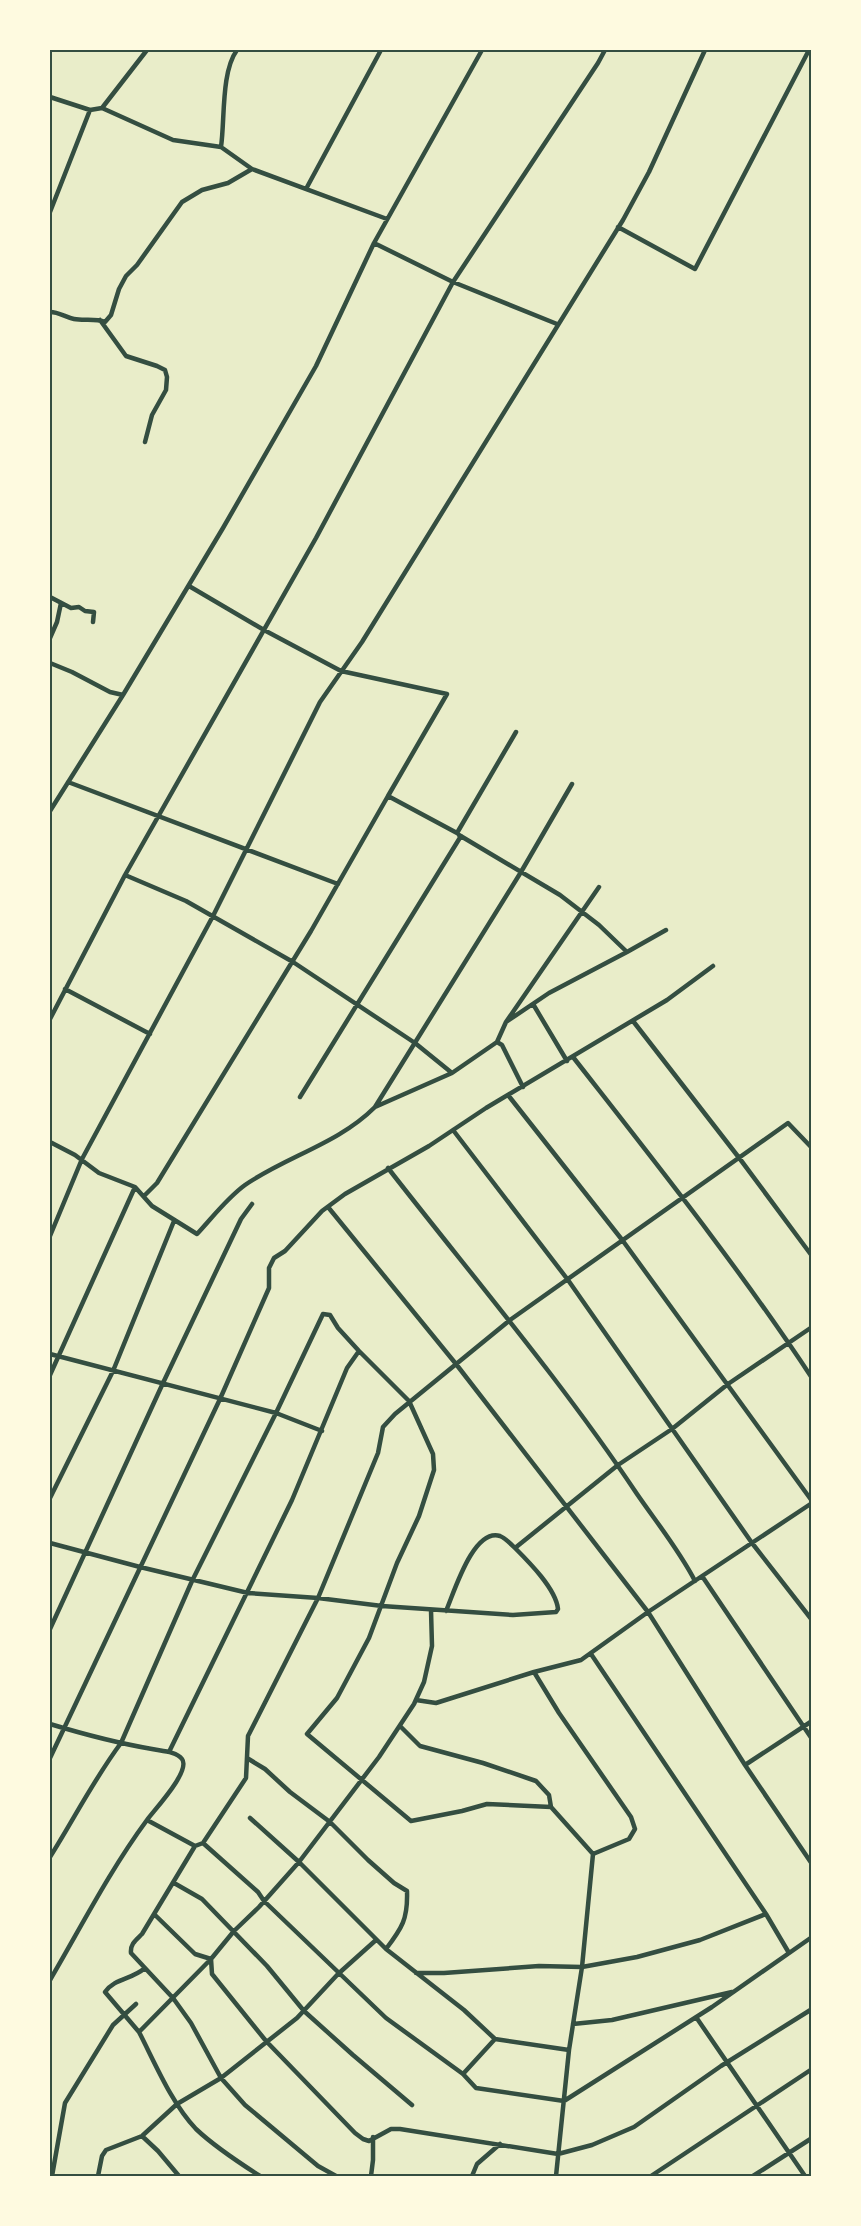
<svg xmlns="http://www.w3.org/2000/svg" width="861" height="2226" viewBox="0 0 861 2226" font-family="'DM Sans',sans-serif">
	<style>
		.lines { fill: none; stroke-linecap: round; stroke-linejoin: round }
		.minor { stroke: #344e41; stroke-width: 4.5 }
		.neatline { fill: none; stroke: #344e41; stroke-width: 2 }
	</style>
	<rect width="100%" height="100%" fill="#e9edc9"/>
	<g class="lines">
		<path class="minor" d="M50,97L90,110L102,108L173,140L221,147L252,169L387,219
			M102,108L147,50
			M221,147C225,119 221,72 237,50
			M306,189L381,50
			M50,212L90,110
			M618,227L695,269L809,50
			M374,243L453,282L557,324
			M50,312C59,312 65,317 74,319C84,321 95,318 105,322L111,315L119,289L126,276L137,265L182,202L202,190L228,183L252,169
			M100,320L126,356L157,366L165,370L167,377L166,390L152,415L145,442
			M189,586L264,630L341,671L447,694L388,796L457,833L516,732
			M50,597L71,608L79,607L85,611L94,612L93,622
			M50,638L57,622L61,603
			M50,663L72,672L110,692L123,695
			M68,782L338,884
			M50,811L123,695L223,528L316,366L374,243L482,50
			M459,835L560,895L599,925L627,952L666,930
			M599,887L506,1022L549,993L627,952
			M65,989L150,1034
			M533,1004L567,1061
			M50,1019L125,875
			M633,1021L740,1159L812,1256
			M506,1022L497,1042L452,1073L415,1043L293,962L186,901L125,875L316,538L453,282L598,63L605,50
			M497,1042L502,1045L523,1087
			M573,1057C655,1162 738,1266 812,1378
			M508,1095L623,1241L812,1501
			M300,1097L461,836
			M375,1107L452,1073
			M453,1130L568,1280L752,1543L812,1620
			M50,1142L75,1155L99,1173L135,1187L152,1206L197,1234C212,1218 227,1198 245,1185C287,1156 338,1144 375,1107L521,872L572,784
			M388,1168C472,1276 561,1380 637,1494C657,1523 679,1550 695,1581
			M144,1196L157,1183L311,931L388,796
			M328,1207L456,1364L648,1612L745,1765L812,1864
			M50,1236L82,1159L213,916L320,702L362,642L623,220L649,172L705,50
			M50,1354L276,1413L322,1431
			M50,1375L135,1187
			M50,1498L113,1371L174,1221
			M50,1543L140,1567L248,1593L318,1598L382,1606L513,1615L556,1612L558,1609C556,1589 529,1562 515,1548L618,1465L672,1429L728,1384L812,1327
			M702,1576L812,1739
			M446,1611C454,1593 473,1528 500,1536C505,1538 511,1544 515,1548
			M50,1629L163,1383L241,1219L252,1204
			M591,1654L766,1914L789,1953
			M416,1700L436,1703L534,1672
			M50,1724C83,1734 117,1743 152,1749C161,1751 176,1751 182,1759C191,1771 155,1809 147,1820C110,1870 81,1927 50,1980
			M401,1727L420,1746L483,1763L536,1781L549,1795L551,1807
			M169,1752L292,1500L347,1368L359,1351
			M50,1758L220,1399L269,1288V1268L274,1258L285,1251L322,1211L345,1194L429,1146L486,1108L667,1000L713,966
			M247,1758L265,1769L290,1792L330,1822L368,1860L394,1883L407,1891C408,1919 402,1928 386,1949
			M745,1765L812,1721
			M250,1818L299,1862L379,1757L414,1704L424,1682L432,1646L431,1610
			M147,1820L195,1846L203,1843L246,1778L248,1736L318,1598L378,1453L383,1427L395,1414L510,1320L788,1123L812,1148
			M203,1843L258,1892L264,1901L386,2018L463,2074L476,2088L564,2101L712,2007L812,1937
			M195,1846L142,1934C136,1940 130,1944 131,1953L173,1998L191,2023L221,2078L245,2105L318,2166L336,2176
			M50,1857C74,1819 94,1779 121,1743L192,1581L276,1413L323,1314L330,1315L338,1328L359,1351L409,1401L433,1454L434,1470L419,1516L397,1563L369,1638L337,1698L307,1734L411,1821L462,1811L487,1804L551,1807L593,1854
			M174,1883L202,1899L267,1966L304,2011L353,2055L412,2105
			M154,1914L195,1954L211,1959L212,1974L266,2041L355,2133L363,2139L369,2141L391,2129H400L558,2154L592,2145L634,2127L721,2066L812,2009
			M416,1973H444L539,1966L582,1967L637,1957L700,1940L766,1914
			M696,2017L805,2176
			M573,2024L612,2020L732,1992
			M139,2032L105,1992C115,1978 131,1980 145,1968
			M463,2074L495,2039
			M142,2136L158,2151L179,2176
			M52,2176L65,2103L113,2025L136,2004
			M98,2176L102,2156L106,2150L142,2136L177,2104L221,2078L297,2018L338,1974L376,1940
			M260,2176C238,2162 215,2147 196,2129C172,2104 155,2063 139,2032L211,1959L234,1931L259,1907L299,1862L386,1949L464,2010L495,2039L569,2050
			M371,2176L373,2160V2137
			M472,2176L477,2164L500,2144
			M556,2176L569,2050L582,1967L593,1854L629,1839L635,1829L631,1817L559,1713L534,1672L581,1660L648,1612L812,1503
			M651,2176L812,2069
			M753,2176L812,2138"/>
	</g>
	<rect width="861" height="2226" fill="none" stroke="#fefae0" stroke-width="102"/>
	<rect x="51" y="51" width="759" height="2124" class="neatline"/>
</svg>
